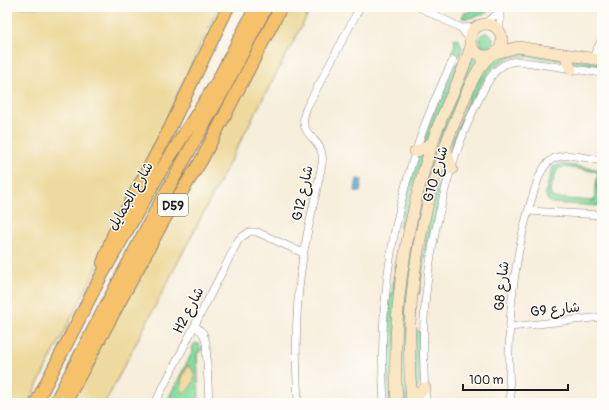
<svg xmlns="http://www.w3.org/2000/svg" width="609" height="410" viewBox="0 0 609 410" font-family="Pangolin,'Playpen Sans Arabic',sans-serif">
	<style>
		.green { fill: #83db9f; stroke: #507c5e; fill-rule: evenodd }
		.sand { fill: #eeda9e; stroke: #857b5d }
		.water { fill: #5eabd7; stroke: #3d647a }
		.lines { fill: none; stroke-linecap: round; stroke-linejoin: round }
		.street-casing { stroke: #8a857c; stroke-width: 8 }
		.secondary-casing { stroke: #8a857c; stroke-width: 12 }
		.primary-casing { stroke: #8a857c; stroke-width: 14 }
		.street { stroke: #fff; stroke-width: 7 }
		.secondary { stroke: #fbe6c4; stroke-width: 11 }
		.primary { stroke: #f5c16b; stroke-width: 12 }
		.labels { text-anchor: middle; stroke-width: 3; stroke-linejoin: round; paint-order: stroke }
		.shield { fill: #fdfcf7; stroke: #605f5e; stroke-width: 1 }
		.shield-label { font-size: 13px; font-weight: bold; fill: #1c1c1c }
		.street-label { font-size: 14px; fill: #1c1c1c; stroke: #fdfcf7 }
	</style>
	<rect width="100%" height="100%" fill="#fdfcf7"/>
	<filter id="ink" filterUnits="userSpaceOnUse"><feTurbulence type="fractalNoise" baseFrequency=".025" numOctaves="2"/><feDisplacementMap in="SourceGraphic" scale="8" xChannelSelector="R" yChannelSelector="G"/><feConvolveMatrix kernelMatrix="1 2 1 2 8 2 1 2 1" color-interpolation-filters="sRGB"/></filter>
	<filter id="wash" filterUnits="userSpaceOnUse"><feTurbulence type="fractalNoise" baseFrequency=".012" numOctaves="4" result="noise"/><feDisplacementMap in="SourceGraphic" scale="16" xChannelSelector="R" yChannelSelector="G"/><feGaussianBlur stdDeviation="0.9" result="paint"/><feColorMatrix in="noise" values="0 0 0 0 0 0 0 0 0 0 0 0 0 0 0 0 0 1.4 0 .05"/><feComposite in="paint" operator="in"/></filter>
	<g filter="url(#wash)">
		<rect width="100%" height="100%" fill="#f7eedc"/>
		<path class="green" d="M473,7H494C487,14 472,19 462,18L464,13L470,12Z
			M479 40a7 7 0 1 1 14 0a7 7 0 1 1-14 0Z
			M458,38L462,48L460,56L452,51L455,44L454,39Z
			M511,51L558,57L563,61L520,56C510,57 499,61 492,69C476,85 460,132 453,154L450,148L470,94L487,65L496,58Z
			M471,57L479,61L422,215L407,403H402C400,357 401,311 407,266C411,235 419,204 427,174C439,134 456,95 471,57Z
			M572,59L602,64V69L579,66L572,61Z
			M457,62L461,64L430,139L423,145L433,114Z
			M425,151L416,176L404,228L399,227L412,175L418,155Z
			M445,160L448,169L436,215L427,257H424L419,294H417L428,223Z
			M561,164L602,170V206L552,203L548,200L545,193L553,167ZM564,167L598,172L594,201L554,198L551,196L550,189L557,170L559,168Z
			M396,262L398,263L394,403H389C386,367 386,331 390,295H392Z
			M415,330L420,331V380L418,388L415,389Z
			M195,343L199,344L201,351L197,353L199,403H166L193,351L192,348Z"/>
		<path class="sand" d="M7,7H218L108,246L28,403H7Z
			M287,7H312L252,119L105,403H66Z
			M187,366L191,367C198,377 193,386 185,393L182,392L181,380Z"/>
		<path class="water" d="M357,179L362,180L360,192L355,191Z"/>
	</g>
	<g filter="url(#ink)">
		<g class="lines">
			<defs>
				<path id="street" d="M419,7L461,28L471,42
					M500,12V33
					M482,25L500,12L502,7
					M461,28L479,27
					M592,59L602,39
					M528,211L602,215
					M195,326L203,333L206,343L209,403
					M510,327L602,317
					M155,403L239,239L249,232H257L303,253
					M298,403C295,354 295,305 303,257C308,226 316,195 322,164C327,136 293,138 307,107L360,7
					M384,403C376,284 400,167 453,60
					M426,403C423,367 422,330 426,294C432,231 450,156 479,99C484,89 489,76 498,69C503,64 510,62 517,61L602,73
					M511,403C505,336 512,265 531,201C536,187 539,169 551,160C565,151 587,158 602,161"/>
				<path id="secondary" d="M470 40a16 16 0 1 1 32 0a16 16 0 1 1-32 0Z
					M496,53L518,47L602,60
					M566,55L567,61L571,69
					M445,147L452,169
					M415,152L433,143
					M411,400L425,388
					M397,403C391,310 405,223 435,135C446,104 463,76 471,45
					M412,403C402,303 421,198 461,107C469,88 475,69 491,55"/>
				<path id="primary" d="M103,263L113,235L170,128L228,7
					M36,403L100,278L162,169L217,82L256,7
					M55,403L155,212L225,87L266,7
					M65,403L165,218L201,161L281,7"/>
			</defs>
			<use href="#street" class="street-casing"/>
			<use href="#secondary" class="secondary-casing"/>
			<use href="#primary" class="primary-casing"/>
			<use href="#street" class="street"/>
			<use href="#secondary" class="secondary"/>
			<use href="#primary" class="primary"/>
		</g>
	</g>
	<g class="labels">
		<rect class="shield" x="158" y="194" width="30" height="22" rx="3"/>
		<g class="shield-label">
			<text x="173" y="210">D59</text>
		</g>
		<g class="street-label">
			<text transform="translate(435 174) rotate(-74)" y="5">G10 شارع</text>
			<text transform="translate(302 193) rotate(-78)" y="5">G12 شارع</text>
			<text transform="translate(130 196) rotate(-60)" y="5">شارع الجمايل</text>
			<text transform="translate(501 286) rotate(-84)" y="5">G8 شارع</text>
			<text transform="translate(555 309) rotate(-6)" y="5">G9 شارع</text>
			<text transform="translate(188 310) rotate(-63)" y="5">H2 شارع</text>
		</g>
	</g>
	<rect width="609" height="410" fill="none" stroke="#fdfcf7" stroke-width="24"/>
	<path d="M463 384v6h105v-6" fill="none" stroke="#1c1c1c" stroke-width="2"/>
	<text x="469" y="384" font-size="12" fill="#1c1c1c" stroke="#fdfcf7" stroke-width="3" paint-order="stroke">100 m</text>
</svg>
